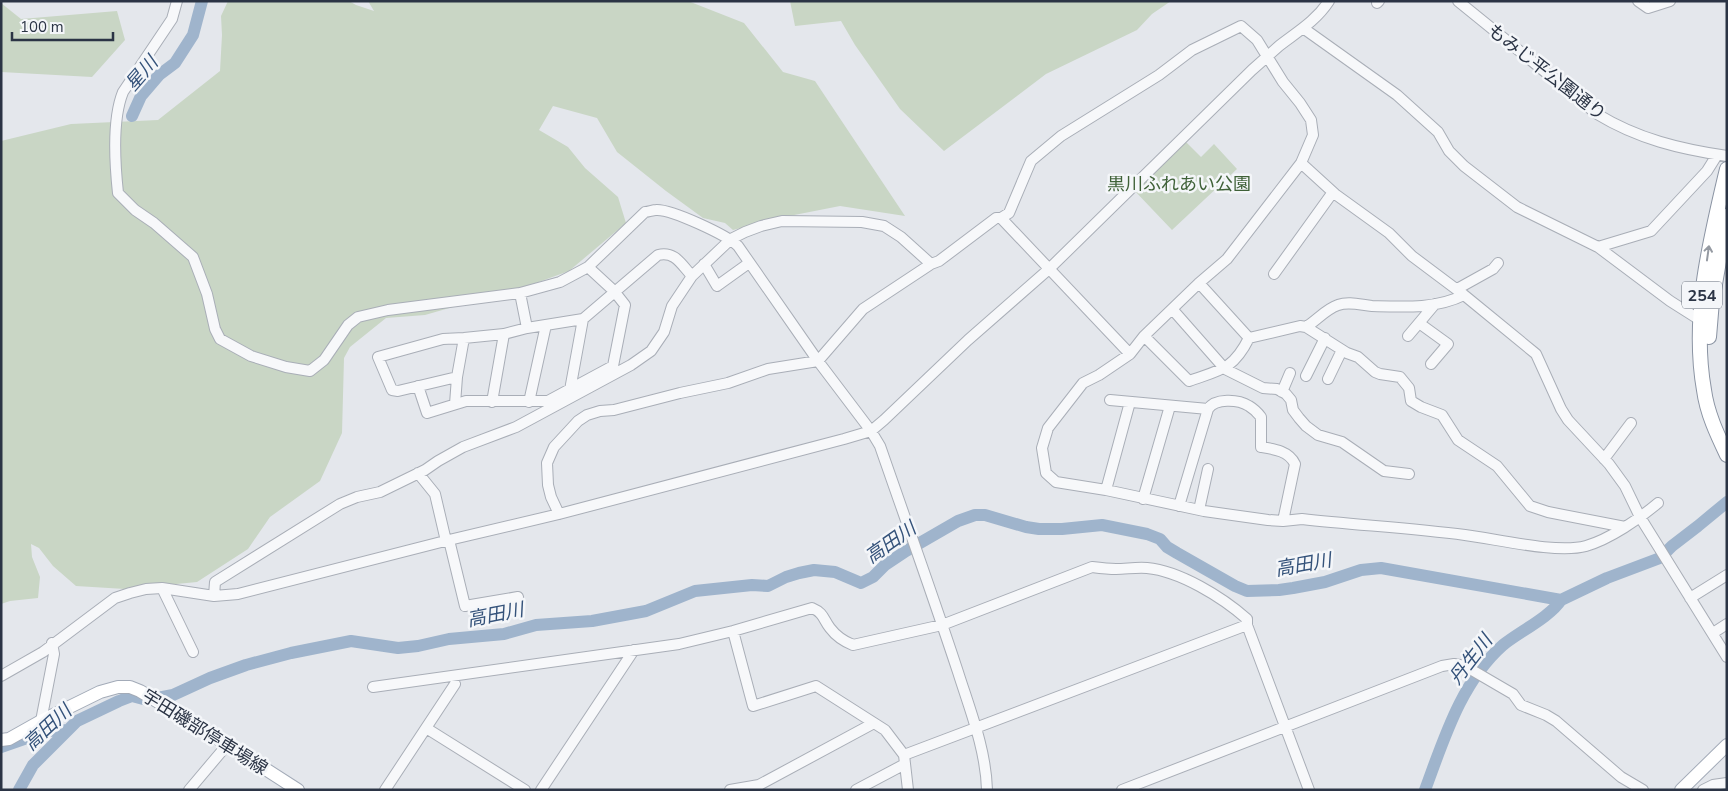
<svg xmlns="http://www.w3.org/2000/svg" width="1728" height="791" viewBox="0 0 1728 791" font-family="'Nunito Sans','Noto Sans JP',sans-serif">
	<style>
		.green { fill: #c9d6c5 }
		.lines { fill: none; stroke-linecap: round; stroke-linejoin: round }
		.river { stroke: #9fb4cc; stroke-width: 12 }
		.minor-casing { stroke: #a9aeb7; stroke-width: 12 }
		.major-casing { stroke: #a3abb8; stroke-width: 14 }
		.highway-casing { stroke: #8b94a3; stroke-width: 16 }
		.minor { stroke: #f7f8fa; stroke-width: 10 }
		.major { stroke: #fff; stroke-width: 12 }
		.highway { stroke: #fff; stroke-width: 14 }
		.oneway { stroke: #959aa2 }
		.labels { text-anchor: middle; stroke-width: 5; stroke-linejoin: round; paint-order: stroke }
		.shield { fill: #f4f6f9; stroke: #676e7b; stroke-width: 1 }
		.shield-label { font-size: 16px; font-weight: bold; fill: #2b3445 }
		.street-label { font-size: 18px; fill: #2b3445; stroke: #f4f6f9 }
		.park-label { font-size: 18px; fill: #3f6138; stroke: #f4f6f9 }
		.water-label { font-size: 19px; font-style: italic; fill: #34527a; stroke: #f4f6f9 }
	</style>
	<rect width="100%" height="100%" fill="#e4e7ec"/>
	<path class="green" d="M228,1H349L356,5L374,11L368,1H688L744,23L783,72L815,81L905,216L840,206L779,218L733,230L725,223L703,218L666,191L617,152L597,118L553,106L539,130L568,147L585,168L618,197L626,223L569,271L536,283L425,315L386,318L350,347L344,358L342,433L320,481L270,517L248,549L197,582L125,589L76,586L53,566L39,548L31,544L32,557L40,577L38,598L10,601L1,604V141L71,124L158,120L220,71L222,35L221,16Z
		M790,1H1171L1152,14L1137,30L1046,74L944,151L900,109L855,45L841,21L795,26Z
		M1,3L21,19L117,11L125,40L92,77L1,72Z
		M1183,139L1201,157L1214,144L1237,169L1172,230L1132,188Z"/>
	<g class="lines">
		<path class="river" d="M132,116L141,96L159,75L175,63L193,35L202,1
			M1,747L47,731L66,730
			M19,790L33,765L77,721L119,701L132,696L147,700L173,695L210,678L246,665L291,653L351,641L398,648L418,646L449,639L504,634L536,625L592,621L646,611L695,591L752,585L768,586L786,577L799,573L814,570L835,572L861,583L873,577L885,565L906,551L958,521L975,515H985L1026,527L1039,529H1062L1102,525L1147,534L1160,539L1167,547L1177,553L1235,586L1247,591L1279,590L1293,588L1325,582L1361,570L1381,568L1561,600L1607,578L1660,558L1672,546L1698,526L1727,502
			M1425,790C1444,739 1461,682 1503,645C1519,632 1550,617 1561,600"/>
		<defs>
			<path id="minor" d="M177,1L172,19L123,92C112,119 115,165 118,193L135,210L154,223L193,257L207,294L215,329L220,339L251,356L286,367L310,371L324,360L348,325L358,317L388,310L520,293L560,282L588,267L645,212C648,212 653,210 656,210C671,209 727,235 738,246L818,361L871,431L880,446C906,521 933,596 958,672C970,710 986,750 987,790
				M1458,1L1597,114C1638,139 1680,149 1727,156
				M1638,1L1648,8L1670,1
				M1377,3L1379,1
				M1303,28L1397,95L1438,132L1449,151L1464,166L1517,207L1598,247L1670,301L1700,320
				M1301,163L1335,194L1389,233L1412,256L1464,295L1536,354L1561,409L1568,420L1609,464L1625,486L1640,517L1727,657
				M1598,247L1651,231L1707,171L1717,155
				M704,264L717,286L749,263
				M1274,274L1333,192
				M1199,283L1249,338
				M1457,289L1493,269L1498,263
				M520,293L527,328
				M1173,310L1225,369L1263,388L1277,389L1286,394L1291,400L1293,410L1299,418L1306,426L1318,435L1342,442L1384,471L1409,474
				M1419,323L1448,344L1431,364
				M1306,327C1317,320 1326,309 1338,305C1349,301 1361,305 1372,306C1404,307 1436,309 1464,295
				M1144,336L1189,381C1220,370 1233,370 1249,338L1300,326L1306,327L1347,353L1358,357L1375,372L1380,374L1400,377L1409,388L1411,401L1421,407L1442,415L1458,440L1497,466L1530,506L1548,512L1625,527
				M1408,336L1435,304
				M464,338L457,377L398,391L392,390L378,357L443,339L464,338L504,334L527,328L583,319L658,255C675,251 681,264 692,276
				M1130,354L1099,375L1083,383L1048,428L1042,448L1046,473L1056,482L1106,490L1204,511L1268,520L1283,521L1302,519C1356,525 1411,528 1465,535C1497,539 1557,554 1586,546C1610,539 1639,519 1658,503
				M1306,376L1325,338
				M1328,379L1342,350
				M418,386L427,413L466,401H548L613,366L625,305L614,291L588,267
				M570,390L583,319
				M1282,392L1290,373
				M1110,400L1208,409
				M492,402L504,334
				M529,402L546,325
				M455,404L457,377
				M1604,459L1631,423
				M418,473L435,494L446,541
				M1106,490L1130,402
				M1143,499L1170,406
				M1179,506L1208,409C1215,398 1238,399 1249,406C1254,409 1258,413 1261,417V447C1274,449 1289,451 1295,464L1283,521
				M1199,510L1208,469
				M559,514L551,497L548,485L547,463L554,447L578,421L587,415L600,411L614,410L680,393L728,383L768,369L818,361L863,309L931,264L939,261L996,218H1001L1009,213L1031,161L1061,136L1159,75L1192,50L1241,26L1257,40L1283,82L1300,103L1311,120L1313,135L1301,163L1227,259L1199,283L1144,336L1130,354L1001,218
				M449,540L465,606L518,597
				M162,588L193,652
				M214,596L215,582L340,504L357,497L380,492L425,470L438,461L463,447L516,427L631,365L651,351L664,332L672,306L692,276L731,239L745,232L761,226L782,221L862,222L884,226L901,237L931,264
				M1690,598L1727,575
				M733,631L753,706L816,686L885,730L904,755L908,790
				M1713,633L1727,624
				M1,676L43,652L115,598L130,593L146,589L162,588L214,596L238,594L449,540L559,514L844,439L871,431L884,420L968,340L1049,269L1252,70C1261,62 1270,54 1279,46C1297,32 1316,21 1329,1
				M373,687L679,644L733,631L812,608C824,613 823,619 830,628C836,636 843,641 853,645L942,625L1092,567C1100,568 1108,569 1116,569C1126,569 1137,567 1147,568C1180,571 1222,597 1247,619V625L1309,790
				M41,721L54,654L52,643
				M426,728L525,790
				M904,755L1247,625
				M189,790L227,745
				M385,790L455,684
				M541,790L634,650
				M730,790L759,785L874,723
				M856,790L905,764
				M1122,790L1442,666L1454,664L1465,666L1513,694L1521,705L1546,715L1556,721L1621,777L1643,790
				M1703,790L1713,785L1727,783"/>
			<path id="major" d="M1,740L9,739L41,721L100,692L118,687H130L140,691L200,727L298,790
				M1681,790L1727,745"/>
			<path id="highway" d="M1727,169C1710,241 1691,316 1704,390C1707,413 1717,434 1727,455
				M1709,337L1712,301L1727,216"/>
		</defs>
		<use href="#minor" class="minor-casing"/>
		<use href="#major" class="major-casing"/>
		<use href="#highway" class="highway-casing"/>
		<use href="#minor" class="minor"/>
		<use href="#major" class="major"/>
		<use href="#highway" class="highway"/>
	</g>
	<defs><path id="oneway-shaft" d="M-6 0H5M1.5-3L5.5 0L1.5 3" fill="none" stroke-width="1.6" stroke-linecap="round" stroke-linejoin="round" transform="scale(1.25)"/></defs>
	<use class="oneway" href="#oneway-shaft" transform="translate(1708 253) rotate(-82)"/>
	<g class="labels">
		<rect class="shield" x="1682" y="281.5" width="40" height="27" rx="4"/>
		<g class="shield-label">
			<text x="1702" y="301">254</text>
		</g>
		<g class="street-label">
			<text transform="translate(1547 72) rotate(38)" y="6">もみじ平公園通り</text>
			<text transform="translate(205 732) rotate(32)" y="6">宇田磯部停車場線</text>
		</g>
		<g class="park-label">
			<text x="1179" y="190">黒川ふれあい公園</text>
		</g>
		<g class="water-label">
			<text transform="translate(141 73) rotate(-49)" y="7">星川</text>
			<text transform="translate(890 542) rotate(-35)" y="7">高田川</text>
			<text transform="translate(1303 564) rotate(-10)" y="7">高田川</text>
			<text transform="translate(495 614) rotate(-11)" y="7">高田川</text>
			<text transform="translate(1470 659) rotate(-52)" y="7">丹生川</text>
			<text transform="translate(47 727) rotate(-43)" y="7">高田川</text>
		</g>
	</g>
	<rect width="1728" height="791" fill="none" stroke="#2b3445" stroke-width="5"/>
	<path d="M12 32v8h101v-8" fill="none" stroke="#2b3445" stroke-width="2.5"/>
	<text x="20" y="32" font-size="15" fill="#2b3445" stroke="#f4f6f9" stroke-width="4" paint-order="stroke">100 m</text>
</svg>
